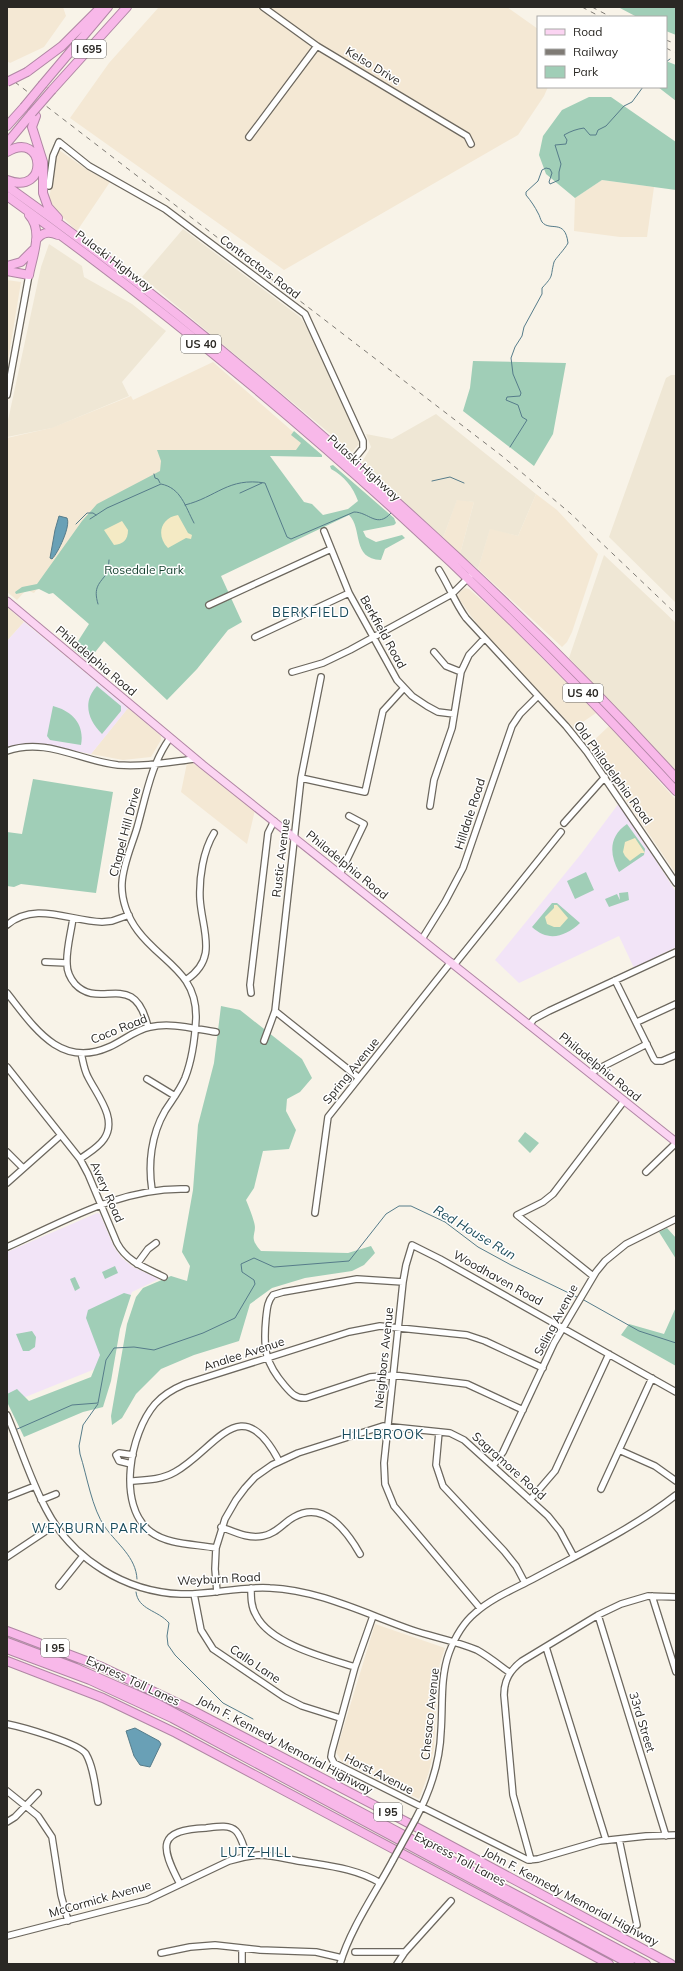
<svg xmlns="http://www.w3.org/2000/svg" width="683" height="1971" viewBox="0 0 683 1971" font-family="Mulish,sans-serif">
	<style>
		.commercial { fill: #f4e8d4 }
		.built { fill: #efe7d5 }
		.education { fill: #f2e4f7 }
		.green { fill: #a0ceb7 }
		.sand { fill: #f4eac4 }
		.water { fill: #69a0b6; stroke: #567c8a }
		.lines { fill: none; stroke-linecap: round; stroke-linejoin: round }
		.stream { stroke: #567c8a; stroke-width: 1 }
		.minor-casing { stroke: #6c675e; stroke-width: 8 }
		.major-casing { stroke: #b086a4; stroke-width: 9 }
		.highway-casing { stroke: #b086a4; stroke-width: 10 }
		.minor { stroke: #fff; stroke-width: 5.5 }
		.major { stroke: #fbd4f2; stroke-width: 7 }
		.highway { stroke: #f8b8e9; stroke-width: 8 }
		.rail { stroke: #7f7b75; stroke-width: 1; stroke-dasharray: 5 5; stroke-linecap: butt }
		.minor-bridge-casing { stroke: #6c675e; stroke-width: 8; stroke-linecap: butt }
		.highway-bridge-casing { stroke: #b086a4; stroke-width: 10; stroke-linecap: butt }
		.minor-bridge { stroke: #fff; stroke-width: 5.5 }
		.highway-bridge { stroke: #f8b8e9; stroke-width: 8 }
		.labels { text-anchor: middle; stroke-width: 3; stroke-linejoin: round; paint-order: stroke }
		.shield { fill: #fff; stroke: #6a6866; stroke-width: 1 }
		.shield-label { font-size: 11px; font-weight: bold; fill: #2a2824 }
		.street-label { font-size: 12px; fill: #2a2824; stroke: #fff }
		.park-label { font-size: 12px; fill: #184432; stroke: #fff }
		.neighbourhood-label { font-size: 13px; letter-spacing: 1px; fill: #194b5c; stroke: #fff }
		.water-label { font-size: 13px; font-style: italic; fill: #1b4b5b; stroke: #fff }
	</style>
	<rect width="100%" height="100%" fill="#f8f3e8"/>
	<path class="commercial" d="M7,7H63L66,16L44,47L10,63L7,61Z
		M159,7H507L538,29V87H548L544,96L518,135L284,270L70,118L109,63Z
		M59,150L89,171L110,182L77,231L58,213L49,200L55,160Z
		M602,180L654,187L647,237H620L574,231L575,198Z
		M7,280L21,282L7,367Z
		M213,362L307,444L301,450L163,461L162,472L64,552L34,593L26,590L17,600L7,592V438L51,428L131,396L133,400Z
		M536,494L557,510L598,554L572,632L567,642L562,647L478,569L490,528L518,536Z
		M457,499L474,502L460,554L443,538Z
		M465,588L469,589L502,618L596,713L574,728L486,635L471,616L458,597L459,593Z
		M7,607L24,622L7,641Z
		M128,708L161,736V740L151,757L123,760L91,754Z
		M609,726L676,800V874L589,745Z
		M192,762L255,810L247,844L181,792L187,763Z
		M375,1624L445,1648L440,1663L437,1684L434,1748L429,1772L419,1799L342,1762L336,1752Z"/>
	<path class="built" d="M183,229L300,317L309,331L361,442L352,452L142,277Z
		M49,244L82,266L84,277L132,304L166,331L122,382L129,396L52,428L7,437V425L41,267Z
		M671,375H676V603L609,537L666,378Z
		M436,414L536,494L518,536L490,529L478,569L460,554L474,502L457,500L443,538L362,462L371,447L366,434L392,439Z
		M604,555L676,623V772L569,658Z"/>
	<path class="education" d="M24,622L128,708L91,754L35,743L7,748V641Z
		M619,803L676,892V947L634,968L619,936L519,983L495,960L581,854Z
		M97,1213L100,1214L114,1247L122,1258L133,1267L159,1279L132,1292L105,1365L8,1404L7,1252Z"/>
	<path class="green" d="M618,7H676V35L666,31V17H637Z
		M666,61L676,65V101L658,87H666Z
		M589,97H611L676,142V190L602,180L575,198L546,174L539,155L543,136L562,110Z
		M473,361L566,363L553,434L534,466L463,411L470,388Z
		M294,431L322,455V457L270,456L304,502L312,504L323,515L348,509L358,501C353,487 344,476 331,469L330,466L333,465L394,518L396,523L394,525L363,531L366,537L376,542L402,535L405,538L385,549L381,560C351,559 363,528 349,515L221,576L242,622L228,630L197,669L167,700L104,641L88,661L73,649L89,624L53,593L49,594L39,589L16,594L15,592L22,587L37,584L82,521L97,504L160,471L161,461L157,450H296L301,443L291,435Z
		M97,686L121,706V711L102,734C88,720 82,702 97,686Z
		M53,706C72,711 85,724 81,745L50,740L47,736Z
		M33,779L113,792L96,893L21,884L14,887L7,886V832L22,834Z
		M627,824L645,849L644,855L619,872C609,854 609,836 627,824Z
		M586,872L594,890L575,899L567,881Z
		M628,892L629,900L609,907L605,899L617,894L620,900L619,893Z
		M552,903H557L580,923C565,937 548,942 532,927Z
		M221,1006L240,1010L302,1059L312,1078L300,1092L287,1099L286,1111L296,1130L289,1149L263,1151L254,1188L246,1200C249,1207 252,1215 254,1222C258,1235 247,1236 261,1251L348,1253L371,1246L375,1253L364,1265L352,1271L305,1278L272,1288L250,1304L239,1341L194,1355L161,1369L136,1394L122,1418L112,1425L111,1416L127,1324L136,1297L143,1288L171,1276L187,1281L190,1266L182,1252L193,1190L198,1125L214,1063Z
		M525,1132L539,1143L530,1153L518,1141Z
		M667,1228L676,1238V1259L659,1232Z
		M115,1266L118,1273L105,1279L102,1272Z
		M75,1277L80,1288L75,1291L70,1279Z
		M124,1293L131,1295L120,1329L111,1381L103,1407L83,1412L24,1437L8,1404L7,1394L17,1389L29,1401L91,1377L100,1355L86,1318L88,1310Z
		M676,1307V1366L621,1335L629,1324L664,1334Z
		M32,1331L36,1337L35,1347L29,1351H23L16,1334Z"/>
	<path class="sand" d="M178,515L188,533L192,535L191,539L186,538L168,548C156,536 160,518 178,515Z
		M122,521L128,530C128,540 123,544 114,545L104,530Z
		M635,838L645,853H641L630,861L625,856L623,852L625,842Z
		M554,905H557L568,918L560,927H554L547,924L545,917L554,908Z"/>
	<path class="water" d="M59,516L67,518C71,526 58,553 52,559L50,558L55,530Z
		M135,1728L159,1741L161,1744L150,1767L140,1765L134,1756L126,1731Z"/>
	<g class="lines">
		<path class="stream" d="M666,62L670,59
			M510,447L527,420L522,417L518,405L506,400L507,397L520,396L521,393L513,374L511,358L515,347L522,336L524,327L542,294V288C554,275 550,278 554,262C555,259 565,249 568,243C565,218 550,232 542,222C540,219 540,216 538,213C535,207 531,201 526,195V192L538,181L542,170L546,168L550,169L552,173L549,182L550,184L559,180V172L561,164L555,145L566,144L567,140L564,135C571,131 577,129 584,128L590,135H596L598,130L606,126L624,106L632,102L643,87
			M154,474L155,478L158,479L160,483
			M432,481L450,477L464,483
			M240,493L262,483
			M185,505C217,497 228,477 265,483L287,537L291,539L354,512C369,512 377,529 391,513
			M90,519L107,508L161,484C181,488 185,506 194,523
			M76,524L87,513H93L96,515
			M98,604C93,587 99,584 108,572L109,560
			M582,1299L639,1331L676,1343
			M98,1404L83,1425L79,1446L80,1454C87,1476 92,1509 105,1527C117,1544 136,1557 137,1579
			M15,1430L72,1405L98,1403L106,1360L114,1348L134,1347L154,1350L203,1333L235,1318L255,1284L254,1280L242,1272L241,1264L254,1258L274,1267L349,1261L386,1214L399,1206H411L445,1222L478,1247L511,1265L577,1297
			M136,1592C138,1610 158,1610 169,1623L167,1636L168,1645L175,1655L223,1703L253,1719"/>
		<defs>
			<path id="minor" d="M263,7L317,46L467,136L471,144
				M249,137L317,46
				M49,186L53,156L59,142L89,166L165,209L305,314L363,441V448L350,464
				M7,395L29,275
				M324,531L349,593L397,680L412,696L427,706L438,712L454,714
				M439,570C449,586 455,603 466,618L566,726L587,752L676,883
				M209,605L331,549
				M255,637L349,593
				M434,652L446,666L461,672
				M292,672L323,663L350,650L452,594L470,576
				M7,751C46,737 80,761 118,765C144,767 170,762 195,759
				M301,778L365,792L383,711L404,688
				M430,806L434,780L452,728L461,672L469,655L484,639
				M564,823L605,777
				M340,874L364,824L349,816
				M73,918C71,933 66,950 67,964C67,972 70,978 75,984C100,1011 134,968 148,1027
				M7,925C35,901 69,921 102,922L112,921L129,915
				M422,939L445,902L463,868L512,726L520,714L538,696
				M45,962L67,963
				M454,965L561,832
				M186,980C219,958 202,931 200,899C199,878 203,851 214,833
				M615,980L654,1059L656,1061H662L676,1055
				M7,993C34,1027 60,1069 109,1047C123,1041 135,1030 150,1027C171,1022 195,1029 216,1032
				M251,993L250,985L268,833L274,821
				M275,1011L359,1078
				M637,1022L676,1004
				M529,1025L534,1019L549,1011L676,952
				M264,1041L275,1011L301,778L321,677
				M7,1067L80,1159L88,1174L117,1243C127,1262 146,1268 164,1277
				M591,1074L594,1071L647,1044
				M147,1079L175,1096
				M7,1152L23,1168
				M80,1159C88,1153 98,1148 104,1139C118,1119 97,1095 88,1077C84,1070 83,1061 81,1053
				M646,1172L676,1143
				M7,1183L61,1135
				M152,1190C148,1164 151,1135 165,1111C172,1100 180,1090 185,1078C192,1060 195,1038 196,1018C197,972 161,962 138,931C128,918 121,900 122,883C123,864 132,845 137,828C146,796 151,764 170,738
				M315,1213L328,1117L451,962
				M7,1247C65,1221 122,1187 186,1189
				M137,1264L148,1249L156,1243
				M593,1276L517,1215L543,1202L553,1194L624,1101
				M403,1282L357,1279L283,1292L273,1295C267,1302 267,1310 266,1318C263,1349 265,1363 285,1386C291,1393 296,1399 306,1398L370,1377L393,1375L467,1384L523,1410
				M7,1415C20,1446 30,1479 46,1509C72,1559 125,1592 181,1594C211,1595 240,1586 270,1588C319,1590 366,1614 412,1630C433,1637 456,1641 477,1650C488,1656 499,1665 510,1673
				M439,1432L436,1465L443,1486L504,1551L516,1566L525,1583
				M619,1450L655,1466L676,1481
				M131,1464L119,1461L116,1455L119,1453L133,1455
				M493,1466L503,1452L554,1343L596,1272L605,1261L626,1244L676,1219
				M131,1481C146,1480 161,1480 175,1472C216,1449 241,1388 279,1461
				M601,1489L652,1378
				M7,1497L35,1486
				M41,1500L56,1494
				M530,1500L555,1471L609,1354
				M221,1527C235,1532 248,1539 263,1536C276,1534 283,1523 294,1517C324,1500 347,1531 360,1554
				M216,1548C196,1544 168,1545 151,1532C116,1506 130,1433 155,1404C163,1395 173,1389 185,1384L349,1332L380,1326L467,1335L485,1341L543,1368
				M7,1557L55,1525
				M59,1586L83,1556
				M251,1588C251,1597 251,1607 256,1615C270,1644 326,1658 355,1667
				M217,1592L215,1569L216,1548L225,1519L236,1500L245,1488L255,1477L272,1465L298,1453L383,1426L450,1433L464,1440L548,1516L560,1531L574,1557
				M194,1594L201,1630L213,1649L284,1697L302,1706L340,1718
				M652,1596L676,1672
				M480,1608L394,1506L385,1484L384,1463L403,1282L406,1265L412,1245L440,1259L676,1392
				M598,1615L666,1836
				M373,1616L355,1667L332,1751L331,1757L334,1763L528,1860L538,1859L600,1841L646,1836L676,1835
				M546,1647L606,1840
				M7,1724C22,1727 79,1743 86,1754C94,1768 95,1787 98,1802
				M7,1791L38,1816L52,1837L61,1895L68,1921
				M415,1820C430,1792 440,1762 441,1731C443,1705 440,1678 449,1653C455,1637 463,1623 475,1613C492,1598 514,1589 533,1579C581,1553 632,1529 676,1495
				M7,1822L15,1817L38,1793
				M619,1839L637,1925
				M531,1860L513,1795L504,1695C504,1680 510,1670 522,1661L598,1615L621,1604L648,1596L676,1597
				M180,1884C160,1846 157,1830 206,1828C215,1827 229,1824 236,1831C242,1837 244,1849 247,1856
				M7,1936L147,1900L229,1861C239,1858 248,1856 259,1855C274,1855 290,1860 305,1862C330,1866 358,1869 380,1883
				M242,1948V1964
				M355,1952H405
				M161,1953L190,1947L215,1945L260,1950L316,1952L342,1958
				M340,1964C350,1929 376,1892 393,1860
				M397,1964L405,1952L451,1901"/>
			<path id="major" d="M7,601L203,765L676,1142"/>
			<path id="highway" d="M27,72L62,46L101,7
				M43,84L108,7
				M52,90L127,7
				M36,116L32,127L43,162V193L48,207L58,218
				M7,126L24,107
				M7,143L32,113
				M7,152C45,129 50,197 7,180
				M7,186C130,273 248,369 361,470C471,567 577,669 676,778
				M7,196C249,370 475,571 676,791
				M36,240C42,232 49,231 58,235
				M7,266L21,262L33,250
				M7,271L29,275C32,257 44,231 29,215
				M7,1631L102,1667L188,1708L418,1828L671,1964
				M7,1642L76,1668L158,1704L646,1964
				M7,1649L90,1680L172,1718L630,1964
				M7,1661L103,1698L176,1733L609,1964"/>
		</defs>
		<use href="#minor" class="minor-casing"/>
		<use href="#major" class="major-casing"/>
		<use href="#highway" class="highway-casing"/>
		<use href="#minor" class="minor"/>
		<use href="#major" class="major"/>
		<use href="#highway" class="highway"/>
		<path class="rail" d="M582,7L597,15
			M592,7L611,17
			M666,40L676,44
			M666,48L676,53
			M7,76L502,456L570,513L676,614"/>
		<defs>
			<path id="minor-bridge" d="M393,1860L415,1820"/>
			<path id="highway-bridge" d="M7,82L27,72
				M24,107L43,84
				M32,113L52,90"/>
		</defs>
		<use href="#minor-bridge" class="minor-bridge-casing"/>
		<use href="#highway-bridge" class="highway-bridge-casing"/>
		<use href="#minor-bridge" class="minor-bridge"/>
		<use href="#highway-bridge" class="highway-bridge"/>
	</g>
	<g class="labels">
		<g class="shield">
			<rect x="72" y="40" width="34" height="18" rx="3"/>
			<rect x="181" y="335" width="40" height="18" rx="3"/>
			<rect x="563" y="684" width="40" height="18" rx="3"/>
			<rect x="41" y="1639" width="28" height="18" rx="3"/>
			<rect x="374" y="1803" width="28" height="18" rx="3"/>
		</g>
		<g class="shield-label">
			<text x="89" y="53">I 695</text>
			<text x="201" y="348">US 40</text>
			<text x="583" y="697">US 40</text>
			<text x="55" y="1652">I 95</text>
			<text x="388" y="1816">I 95</text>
		</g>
		<g class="street-label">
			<text transform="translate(373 66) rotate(31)" y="4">Kelso Drive</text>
			<text transform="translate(114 261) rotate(37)" y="4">Pulaski Highway</text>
			<text transform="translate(260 267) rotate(37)" y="4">Contractors Road</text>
			<text transform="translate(364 468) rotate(42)" y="4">Pulaski Highway</text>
			<text transform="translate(383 632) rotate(61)" y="4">Berkfield Road</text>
			<text transform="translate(96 661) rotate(40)" y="4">Philadelphia Road</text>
			<text transform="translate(613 773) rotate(54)" y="4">Old Philadelphia Road</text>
			<text transform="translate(470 814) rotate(-72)" y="4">Hilldale Road</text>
			<text transform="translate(125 832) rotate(-75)" y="4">Chapel Hill Drive</text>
			<text transform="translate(281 858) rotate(-83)" y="4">Rustic Avenue</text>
			<text transform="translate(347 865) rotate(39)" y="4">Philadelphia Road</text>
			<text transform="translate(119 1029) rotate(-22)" y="4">Coco Road</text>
			<text transform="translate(600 1067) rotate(39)" y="4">Philadelphia Road</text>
			<text transform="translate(351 1071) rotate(-51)" y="4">Spring Avenue</text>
			<text transform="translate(107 1192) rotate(66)" y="4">Avery Road</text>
			<text transform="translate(498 1278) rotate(29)" y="4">Woodhaven Road</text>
			<text transform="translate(556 1320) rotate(-62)" y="4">Seling Avenue</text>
			<text transform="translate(244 1354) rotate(-18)" y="4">Analee Avenue</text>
			<text transform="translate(384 1358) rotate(-84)" y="4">Neighbors Avenue</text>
			<text transform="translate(509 1466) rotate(42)" y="4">Sagramore Road</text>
			<text transform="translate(219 1579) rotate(-3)" y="4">Weyburn Road</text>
			<text transform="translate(255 1664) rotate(34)" y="4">Callo Lane</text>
			<text transform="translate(133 1681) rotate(25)" y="4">Express Toll Lanes</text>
			<text transform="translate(430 1714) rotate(-84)" y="4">Chesaco Avenue</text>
			<text transform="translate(642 1722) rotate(73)" y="4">33rd Street</text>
			<text transform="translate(285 1745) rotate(28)" y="4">John F. Kennedy Memorial Highway</text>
			<text transform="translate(379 1774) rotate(27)" y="4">Horst Avenue</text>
			<text transform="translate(460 1859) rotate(28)" y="4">Express Toll Lanes</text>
			<text transform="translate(571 1897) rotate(28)" y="4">John F. Kennedy Memorial Highway</text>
			<text transform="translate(100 1899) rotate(-16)" y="4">McCormick Avenue</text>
		</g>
		<g class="park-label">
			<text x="144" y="574">Rosedale Park</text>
		</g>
		<g class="neighbourhood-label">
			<text x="311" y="617">BERKFIELD</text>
			<text x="383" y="1439">HILLBROOK</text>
			<text x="90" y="1533">WEYBURN PARK</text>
			<text x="256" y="1857">LUTZ HILL</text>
		</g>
		<g class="water-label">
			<text transform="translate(475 1232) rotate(31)" y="5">Red House Run</text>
		</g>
	</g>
	<rect width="683" height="1971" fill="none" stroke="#2a2824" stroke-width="16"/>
	<rect x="537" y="16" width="130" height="72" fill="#ffffff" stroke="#aaa9a7"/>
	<rect x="545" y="29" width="20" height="6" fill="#fbd4f2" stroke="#aaa9a7"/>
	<text x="573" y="36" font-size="12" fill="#2a2824">Road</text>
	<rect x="545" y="49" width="20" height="6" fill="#7f7b75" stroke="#aaa9a7"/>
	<text x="573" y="56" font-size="12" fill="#2a2824">Railway</text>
	<rect x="545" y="66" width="20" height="12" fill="#a0ceb7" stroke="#aaa9a7"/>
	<text x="573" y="76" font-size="12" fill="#2a2824">Park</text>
</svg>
